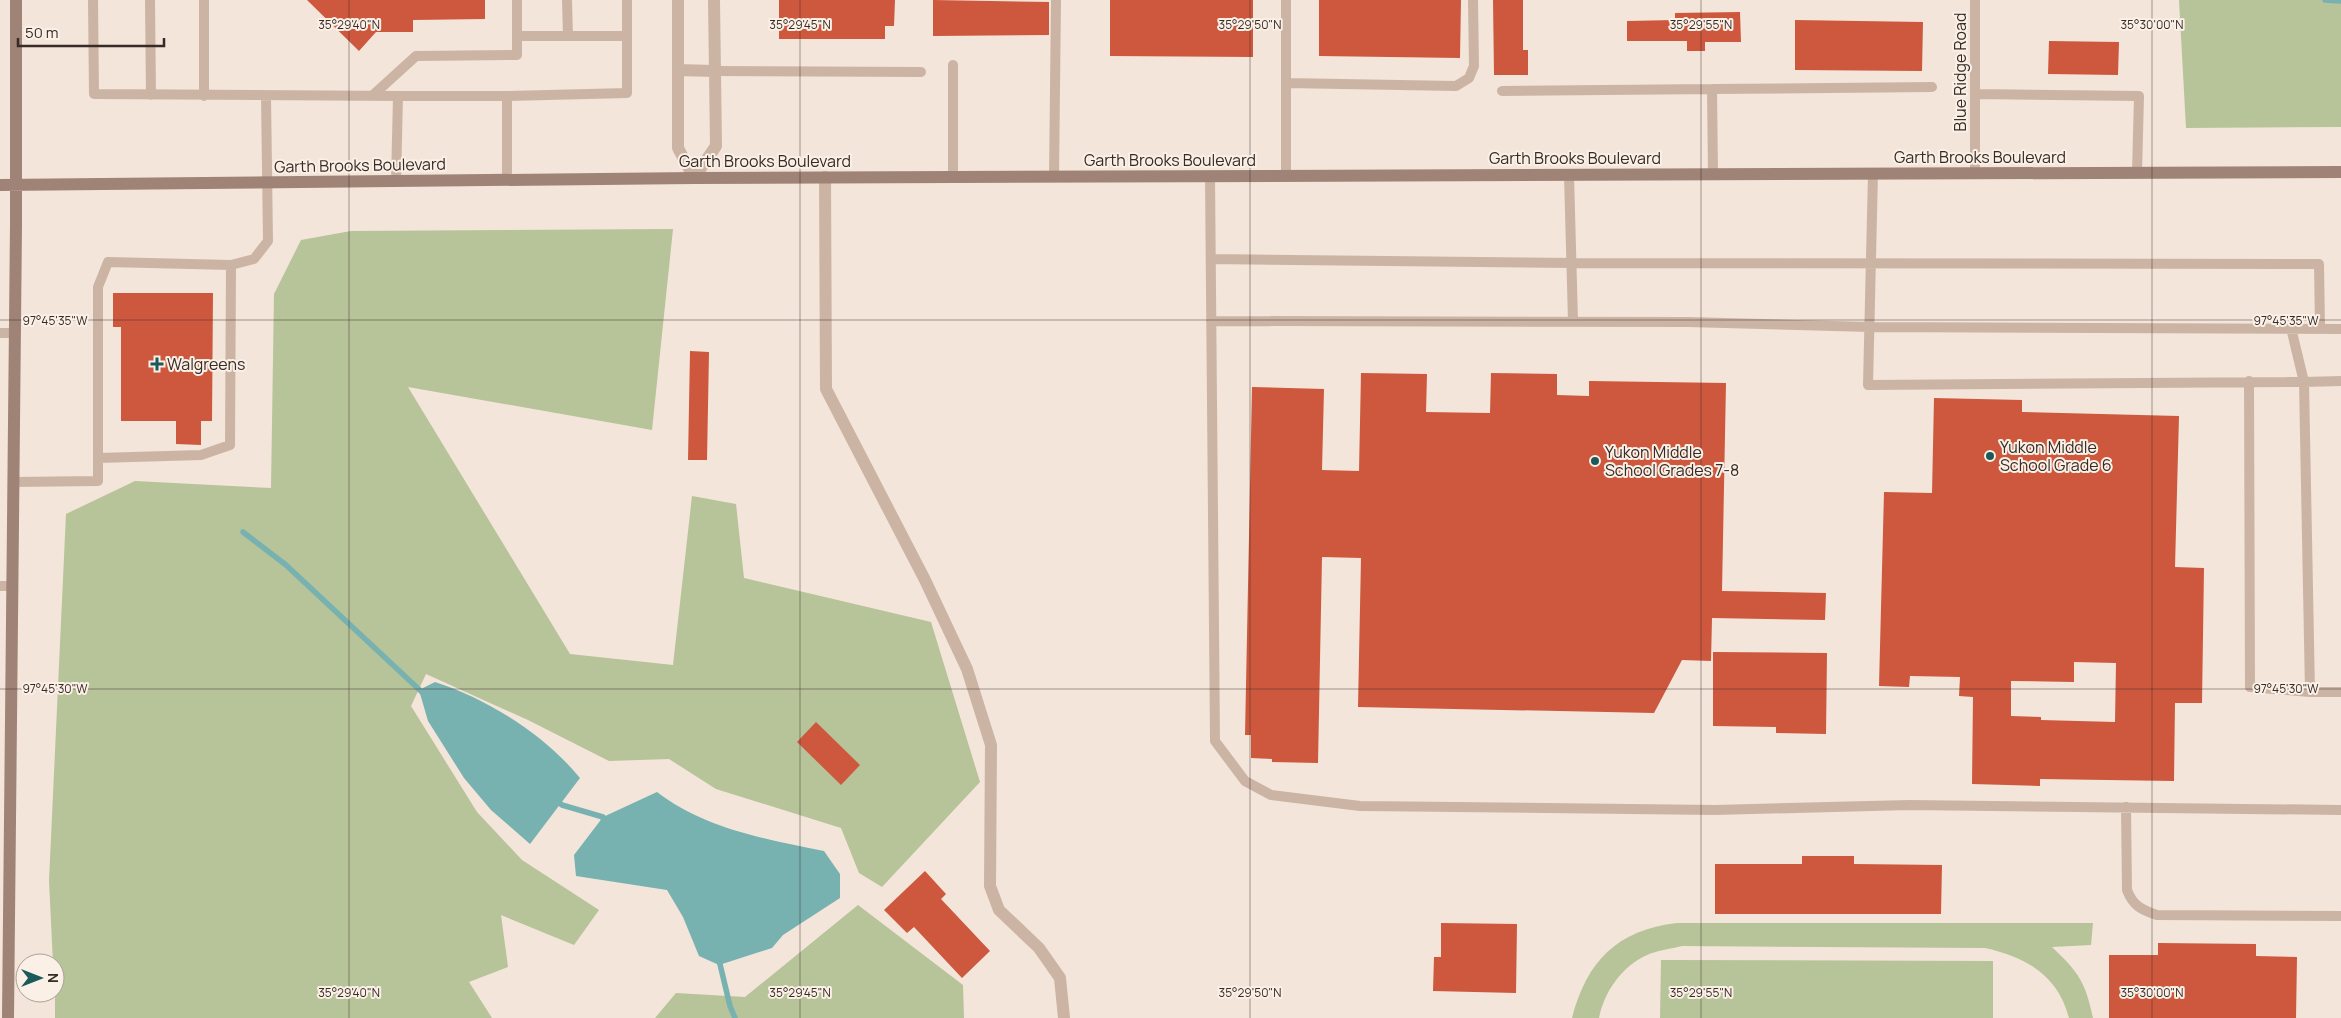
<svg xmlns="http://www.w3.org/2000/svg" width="2341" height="1018" viewBox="0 0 2341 1018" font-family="Manrope,sans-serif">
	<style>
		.green { fill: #b7c399 }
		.water { fill: #77b2b1 }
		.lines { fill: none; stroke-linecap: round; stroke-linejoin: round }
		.stream { stroke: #77b2b1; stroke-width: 5.5 }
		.building { fill: #cd583d; fill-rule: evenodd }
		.lane { stroke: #ccb4a5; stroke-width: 10 }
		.street { stroke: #ccb4a5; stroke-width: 12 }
		.secondary { stroke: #9f8376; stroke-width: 12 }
		.ticks { fill: none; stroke: #372b27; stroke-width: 1; stroke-opacity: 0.45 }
		.poi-dot { fill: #1a5a5b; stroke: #faf0e6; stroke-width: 2 }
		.labels { text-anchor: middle; stroke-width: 4; stroke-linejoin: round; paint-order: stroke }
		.street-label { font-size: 16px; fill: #372b27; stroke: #faf0e6 }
		.poi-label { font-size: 16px; fill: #372b27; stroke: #faf0e6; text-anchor: start }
		.ticks-label { font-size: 12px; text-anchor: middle; fill: #372b27; stroke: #faf0e6; stroke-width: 4; stroke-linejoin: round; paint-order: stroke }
	</style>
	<rect width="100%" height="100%" fill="#f3e5d9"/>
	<path class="green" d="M2179,0H2341V127L2186,128Z
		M673,229L652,430L408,387L570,654L673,665L692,496L736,504L744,578L931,622L980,782L882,887L859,873L841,828L716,789L669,759L609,761L528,720L426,674L411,706L477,812L522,860L599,910L574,945L501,915L508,967L469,982L492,1018H55V963H53L49,881L66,514L135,481L271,488L274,294L301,240L351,231Z
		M858,905L963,985L964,1018H655L676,993L745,997Z
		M1677,923H2093L2091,945L2052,947C2079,973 2085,981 2093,1018H2069C2058,975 2026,957 1985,948L1682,946C1671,949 1658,950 1647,955C1622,966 1604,992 1599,1018H1572C1587,961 1617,930 1677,923Z
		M1661,960L1993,961V1018H1660Z"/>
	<path class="water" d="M435,682C488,699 545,735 580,778L530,844L491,810L464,778L428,721L419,690Z
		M657,792C703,828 768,840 824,851L840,874V898L783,935L772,948L719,965L699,956L683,917L667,890L576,876L574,855L603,817Z"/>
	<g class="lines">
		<path class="stream" d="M2325,0L2341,1
			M243,532L286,565L425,695
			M557,801L562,805L603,817L604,824
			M719,960L730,1006L735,1018"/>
	</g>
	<path class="building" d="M307,0H485V19L413,20V32H376L359,51Z
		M779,0H895L894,26H885V39H779Z
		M933,0L1049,2V35L933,36Z
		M1110,0H1253V57L1110,56Z
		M1319,0H1461L1460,58L1319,56Z
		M1493,0H1523V50H1528V75H1494Z
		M1740,12L1741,42H1705V51H1687V41H1627V21L1675,20V13Z
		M1795,20L1923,22L1922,71L1795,70Z
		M2049,41L2119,42L2118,75L2048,74Z
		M113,293H213L212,421H201V445L176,444V421H121V327H113Z
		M690,351L709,352L707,460H688Z
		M1361,373L1427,374L1426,412L1490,413L1491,373L1557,374V395L1589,396V381L1726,383L1722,591L1826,593L1825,620L1712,618L1711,661L1682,660L1654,713L1358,707L1361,558L1322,557L1318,763L1272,762V759L1251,758V735H1245L1252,387L1324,389L1322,470L1359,471Z
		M1934,398L2022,400V412L2179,416L2175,567L2204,568L2202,703H2175L2174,781L2040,779V786L1972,784L1973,697L1959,696L1960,677L1910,676L1909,687L1879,686L1884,492L1932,493ZM2074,662L2116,663L2115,722L2041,720V717L2011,716V681L2074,682Z
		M1713,652L1827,653L1826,734L1776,733V727L1713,726Z
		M816,722L860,765L841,785L797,742Z
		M1802,856H1854V864L1942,865L1941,914H1715V864H1802Z
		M925,871L946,894L941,899L990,951L962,978L914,927L907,933L884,910Z
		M1441,923L1517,924L1516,993L1433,991L1434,957H1441Z
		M2158,943L2256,944V956L2297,957L2296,1018H2109V955H2158Z"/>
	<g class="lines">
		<path class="lane" d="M93,0L94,94L398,96L396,181
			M150,0L151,95
			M204,0V96
			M567,0L568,36
			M1286,0V176
			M1975,0V173
			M518,36H627
			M715,71L921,72
			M1286,83L1456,86L1469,78L1474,66L1473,0
			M1502,91L1712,89
			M1975,94L2139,96L2137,173
			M372,96L416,56L517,55V0
			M398,96H507
			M1873,173L1868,385L2304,382L2291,328
			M1713,174L1712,89L1932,87
			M1569,175L1573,321
			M1210,176L1215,741L1245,781L1271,795L1360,806L1715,810L1909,805L2341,810
			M953,177V65
			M1054,177L1056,0
			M507,180V96L627,93V0
			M1211,259L1572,263L2319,264L2320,328
			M1211,321L1688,322L1870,327L2341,329
			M0,333H15
			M2249,381L2250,687L2310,692L2304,382L2341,381
			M98,458L201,455L230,445L231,265
			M13,482L98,481V287L108,262L231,265L254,259L268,241L266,96
			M0,586H12
			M2310,692H2341
			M2126,807L2127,890C2133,906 2142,910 2157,915L2341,916"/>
		<path class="street" d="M678,0V148L694,178L716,146L714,0
			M678,70L715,71
			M825,177L826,389L925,580L967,669L991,745L990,886L999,910L1039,948L1060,978L1064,1018"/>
		<path class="secondary" d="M0,185L694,178L2341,172
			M8,1018L16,225V0"/>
	</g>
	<path class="ticks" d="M349,0V1018M800,0V1018M1250,0V1018M1701,0V1018M2152,0V1018M0,320H2341M0,689H2341"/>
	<g class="poi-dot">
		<path d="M154.5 356.5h5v5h5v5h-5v5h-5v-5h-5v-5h5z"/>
		<circle cx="1990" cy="456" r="5"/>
		<circle cx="1595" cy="461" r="5"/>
	</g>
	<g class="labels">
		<g class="street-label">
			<text transform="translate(1960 72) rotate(-90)" y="6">Blue Ridge Road</text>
			<text x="1980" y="163">Garth Brooks Boulevard</text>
			<text x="1575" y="164">Garth Brooks Boulevard</text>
			<text x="1170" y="166">Garth Brooks Boulevard</text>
			<text x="765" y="167">Garth Brooks Boulevard</text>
			<text transform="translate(360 165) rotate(-1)" y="6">Garth Brooks Boulevard</text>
		</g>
		<g class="poi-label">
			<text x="167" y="370">Walgreens</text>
			<text x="2000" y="453">Yukon Middle<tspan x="2000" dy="18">School Grade 6</tspan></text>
			<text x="1605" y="458">Yukon Middle<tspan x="1605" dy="18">School Grades 7-8</tspan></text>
		</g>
	</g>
	<g class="ticks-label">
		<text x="349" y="29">35°29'40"N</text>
		<text x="800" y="29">35°29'45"N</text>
		<text x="1250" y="29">35°29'50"N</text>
		<text x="1701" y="29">35°29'55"N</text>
		<text x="2152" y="29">35°30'00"N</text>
		<text x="2286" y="325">97°45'35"W</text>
		<text x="55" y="325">97°45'35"W</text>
		<text x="2286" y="693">97°45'30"W</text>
		<text x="55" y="693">97°45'30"W</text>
		<text x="349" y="997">35°29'40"N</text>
		<text x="800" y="997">35°29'45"N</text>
		<text x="1250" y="997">35°29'50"N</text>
		<text x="1701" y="997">35°29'55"N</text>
		<text x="2152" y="997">35°30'00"N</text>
	</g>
	<g transform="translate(40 978) rotate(90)"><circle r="24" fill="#faf0e6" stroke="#aca19a"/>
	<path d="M0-4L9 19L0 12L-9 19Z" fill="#1a5a5b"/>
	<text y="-8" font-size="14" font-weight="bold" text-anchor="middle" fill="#372b27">N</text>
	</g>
	<path d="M18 38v8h146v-8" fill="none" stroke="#372b27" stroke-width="2.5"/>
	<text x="25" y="38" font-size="15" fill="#372b27" stroke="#faf0e6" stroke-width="4" paint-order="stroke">50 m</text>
</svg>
